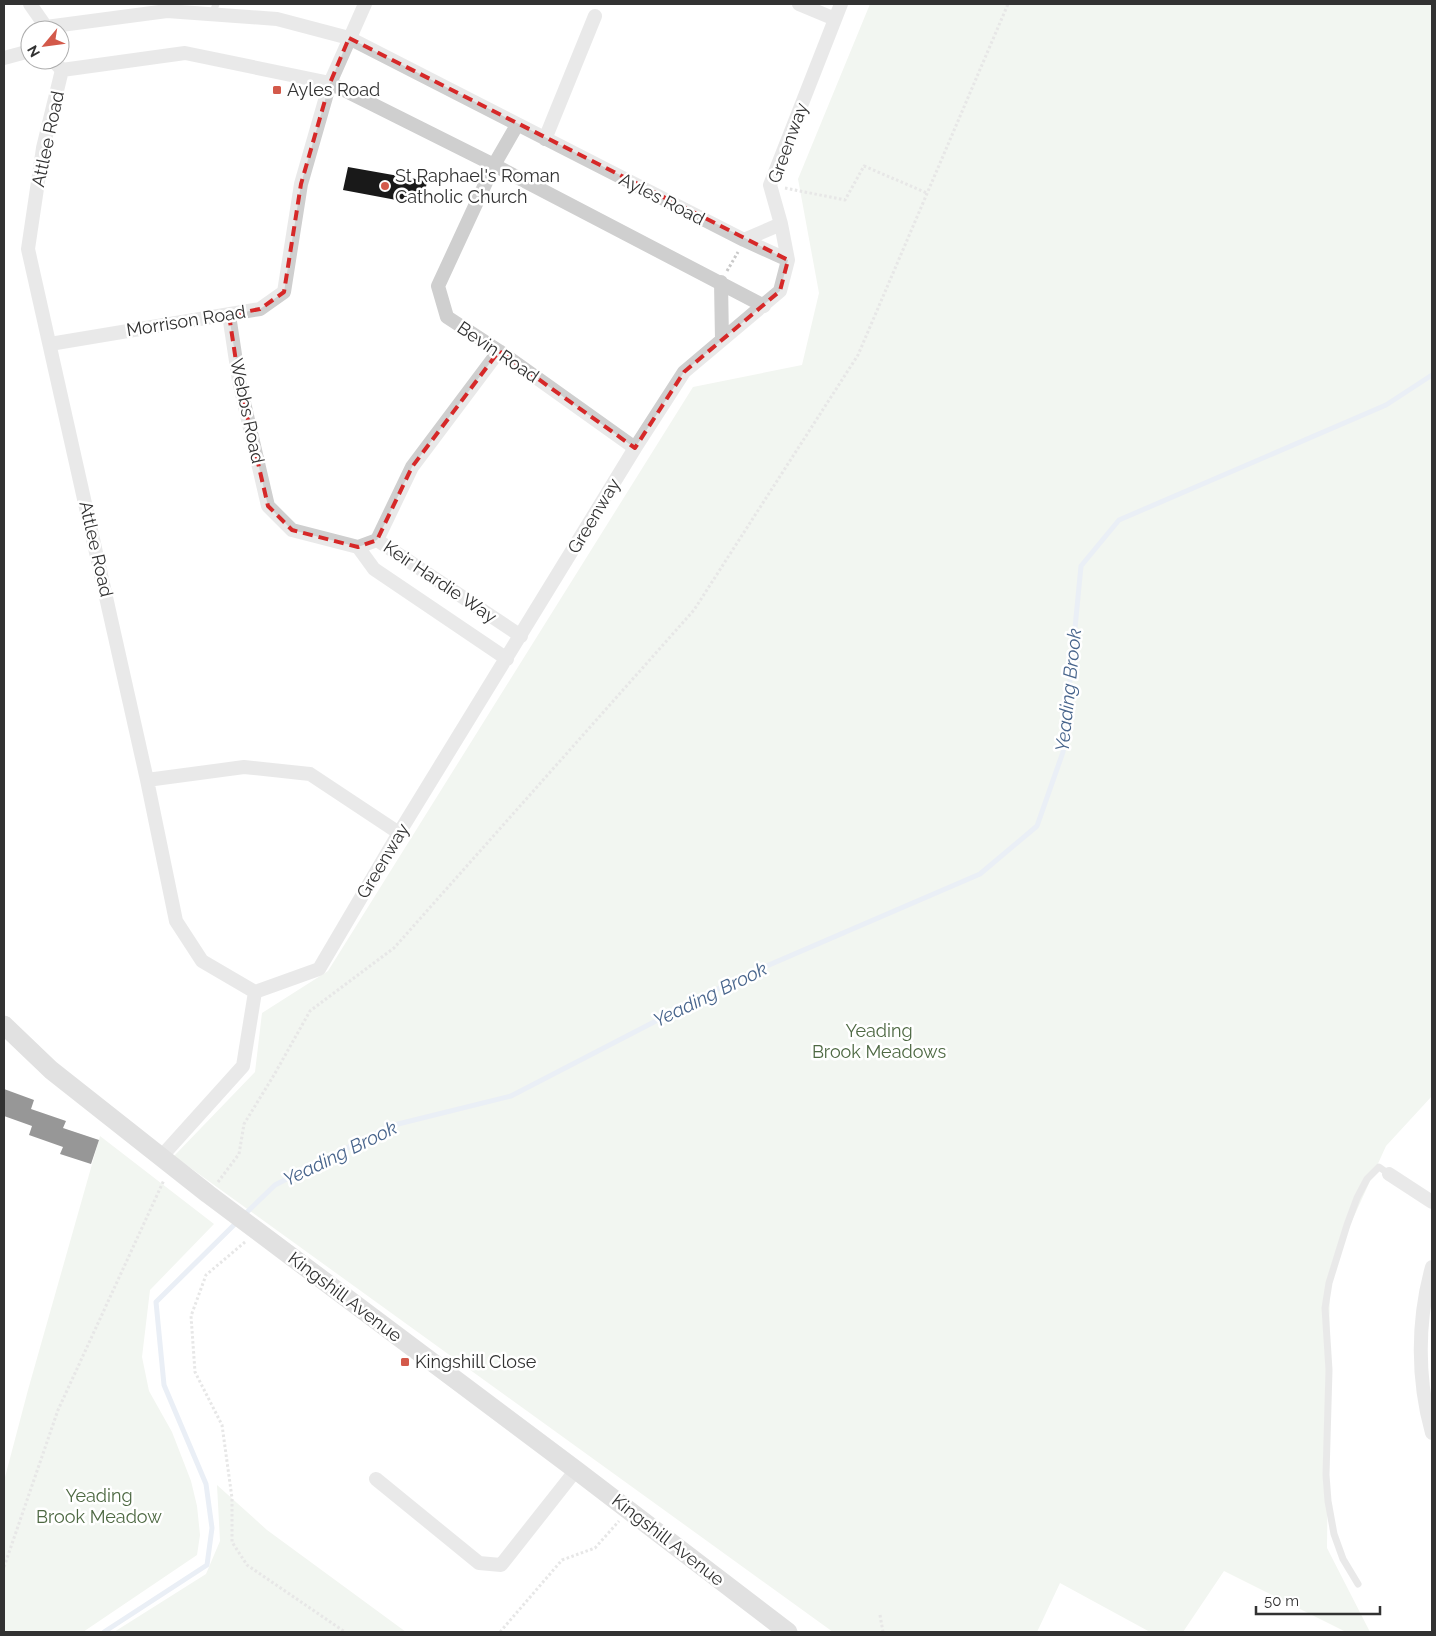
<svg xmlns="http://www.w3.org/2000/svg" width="1436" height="1636" viewBox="0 0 1436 1636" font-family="Raleway,sans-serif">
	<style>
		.green { fill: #e3eadf }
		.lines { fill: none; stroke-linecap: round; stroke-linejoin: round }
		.stream { stroke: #d1dbea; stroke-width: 5 }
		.building { fill: #191919 }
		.path { stroke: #c9c9c9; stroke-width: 3; stroke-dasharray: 2.5 2.5; stroke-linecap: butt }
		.lane { stroke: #cfcfcf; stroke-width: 7 }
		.street { stroke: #cfcfcf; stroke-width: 14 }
		.secondary { stroke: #bcbcbc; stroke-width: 19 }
		.marked { fill: none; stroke: #d62828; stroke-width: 4; stroke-dasharray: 10 6; stroke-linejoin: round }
		.poi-dot { fill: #d3594a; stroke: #fff; stroke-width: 2 }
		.labels { text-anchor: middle; stroke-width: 5; stroke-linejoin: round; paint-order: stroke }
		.poi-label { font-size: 18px; fill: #323232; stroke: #fff; text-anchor: start }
		.street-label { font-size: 18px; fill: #323232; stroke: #fff }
		.park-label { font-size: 18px; fill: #4e6943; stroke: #fff }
		.water-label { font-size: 19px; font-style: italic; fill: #48658c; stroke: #fff }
	</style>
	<rect width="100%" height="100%" fill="#fff"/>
	<path class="green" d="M870,4H1432V1096L1386,1146L1330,1269L1327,1548L1370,1632H1346L1224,1571L1183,1632H1150L1060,1583L1037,1632H833L174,1156L255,1072L262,1013L328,971L693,387L802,365L819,293L798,179Z
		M100,1136L214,1224L150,1290L142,1357L149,1391L172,1432L191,1481L197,1506L200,1535L197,1555L83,1632H4V1481L28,1390Z
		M217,1485L267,1530L406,1632H114L206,1574L220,1541Z"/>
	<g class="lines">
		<path class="stream" d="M244,1215L275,1185L390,1126L511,1096L739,978L980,874L1037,826L1063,752L1081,566L1119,520L1386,405L1432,375
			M104,1632L207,1565L212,1528L206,1484L164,1385L156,1302L238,1221"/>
	</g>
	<path class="building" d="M348,167L427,181L423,205L343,190Z
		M4,1089L34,1100L31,1109L66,1121L63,1128L99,1140L91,1164L60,1154L63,1147L29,1135L32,1126L4,1116Z"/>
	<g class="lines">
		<path class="path" d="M785,188L845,200L864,166L927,193
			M727,271L738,252
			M218,1182L239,1154L244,1124L274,1075L310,1011L394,948L694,610L858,355L1008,4
			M245,1242L206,1275L191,1316L195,1372L222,1425L232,1498V1542L247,1565L345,1632
			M4,1567L58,1410L164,1180
			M880,1615L883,1632
			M500,1632L562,1560L595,1548L619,1521"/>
		<path class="lane" d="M212,15L216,4
			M1358,1584L1343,1559L1334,1534L1328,1501L1326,1475L1329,1370L1325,1308L1329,1283L1347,1225L1357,1198L1367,1179L1379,1167L1389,1174"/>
		<path class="street" d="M30,4L46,27
			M799,4L835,19
			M46,30V27L167,11L277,19L349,38L744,240L781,224
			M4,58L30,51
			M53,60L62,70L185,53L330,83L494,165L764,306
			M62,70L43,148L28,249L147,780L176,921L202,961L255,992
			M517,125L494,165L438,286L447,317L499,351L635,448
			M545,139L595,16
			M744,240L788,260
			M721,282L722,340
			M229,315L239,381L268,506L292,530L358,547L377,540
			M50,344L260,309L284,292L301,184L330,83L365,4
			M377,540L412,467L499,351
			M377,540L521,636
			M358,547L374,569L507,659
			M147,780L244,767L310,774L399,833
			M255,992L319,969L399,833L635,448L684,372L780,291L788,260L781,224L770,185L841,4
			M161,1157L243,1066L255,992
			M1389,1174L1432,1202
			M1432,1267C1417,1321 1417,1379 1432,1433
			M376,1479L479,1563L501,1565L576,1470"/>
		<path class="secondary" d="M4,1025L51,1070L208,1194L576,1470L788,1632"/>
	</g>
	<path d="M0 0H1436V1636H0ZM349,38L788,260L780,291L684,372L635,448L499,351L412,467L377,540L358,547L292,530L268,506L239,381L229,315L260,309L284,292L301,184L330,83Z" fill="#fff" fill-opacity=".55" fill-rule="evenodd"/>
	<path class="marked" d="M349,38L788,260L780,291L684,372L635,448L499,351L412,467L377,540L358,547L292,530L268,506L239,381L229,315L260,309L284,292L301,184L330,83Z"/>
	<g class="poi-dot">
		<rect x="272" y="85" width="10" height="10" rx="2.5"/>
		<circle cx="385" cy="186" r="5"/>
		<rect x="400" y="1357" width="10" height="10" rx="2.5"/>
	</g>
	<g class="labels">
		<g class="poi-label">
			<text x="287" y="96">Ayles Road</text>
			<text x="395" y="182">St Raphael's Roman<tspan x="395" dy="21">Catholic Church</tspan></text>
			<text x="415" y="1368">Kingshill Close</text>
		</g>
		<g class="street-label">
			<text transform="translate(48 139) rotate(-78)" y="6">Attlee Road</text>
			<text transform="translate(788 143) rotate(-70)" y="6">Greenway</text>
			<text transform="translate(662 199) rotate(27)" y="6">Ayles Road</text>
			<text transform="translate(186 321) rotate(-9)" y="6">Morrison Road</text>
			<text transform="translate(498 352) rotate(34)" y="6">Bevin Road</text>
			<text transform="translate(247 411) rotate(78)" y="6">Webbs Road</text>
			<text transform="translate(594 516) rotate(-59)" y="6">Greenway</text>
			<text transform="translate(96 549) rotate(77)" y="6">Attlee Road</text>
			<text transform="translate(440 582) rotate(34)" y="6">Keir Hardie Way</text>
			<text transform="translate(383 861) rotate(-59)" y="6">Greenway</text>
			<text transform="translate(345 1297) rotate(37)" y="6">Kingshill Avenue</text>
			<text transform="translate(668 1540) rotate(38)" y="6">Kingshill Avenue</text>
		</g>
		<g class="park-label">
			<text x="879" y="1037">Yeading<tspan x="879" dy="21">Brook Meadows</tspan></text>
			<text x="99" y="1502">Yeading<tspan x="99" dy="21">Brook Meadow</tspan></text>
		</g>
		<g class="water-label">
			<text transform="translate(1068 690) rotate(-84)" y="7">Yeading Brook</text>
			<text transform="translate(710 994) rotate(-26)" y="7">Yeading Brook</text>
			<text transform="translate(340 1153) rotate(-26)" y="7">Yeading Brook</text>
		</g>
	</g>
	<rect width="1436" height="1636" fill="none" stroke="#323232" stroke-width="10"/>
	<g transform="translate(45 45) rotate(241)"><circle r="24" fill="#ffffff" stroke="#adadad"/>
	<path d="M0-4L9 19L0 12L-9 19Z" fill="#d3594a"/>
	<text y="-8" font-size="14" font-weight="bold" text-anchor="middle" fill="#323232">N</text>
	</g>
	<path d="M1256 1606v8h124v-8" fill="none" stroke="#323232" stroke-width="2.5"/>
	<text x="1264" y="1606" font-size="15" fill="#323232" stroke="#ffffff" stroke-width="4" paint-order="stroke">50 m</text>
</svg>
